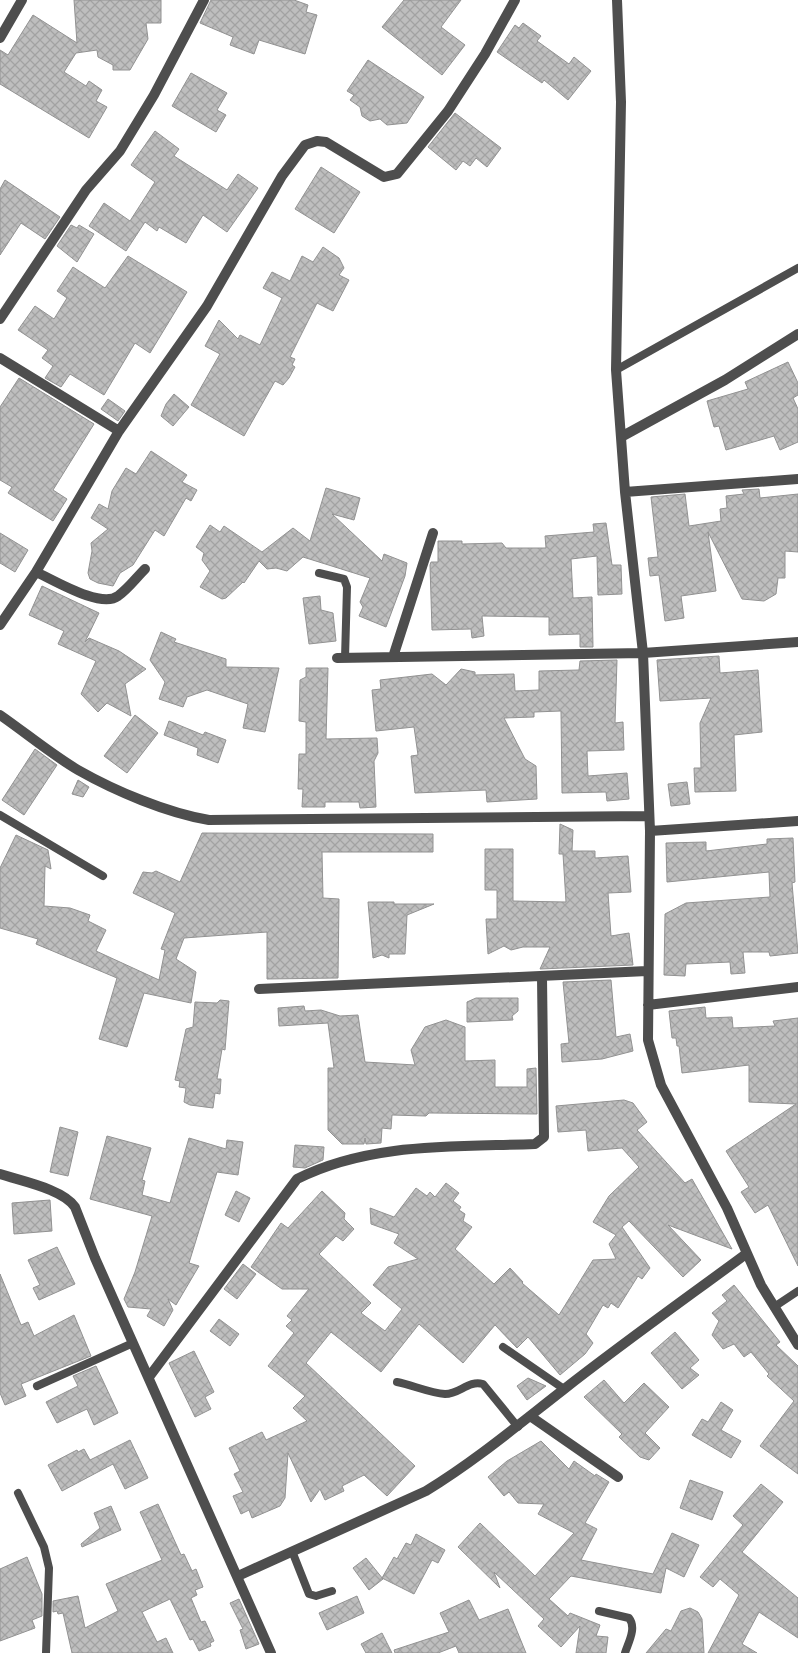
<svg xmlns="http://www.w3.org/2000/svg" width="798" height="1653" viewBox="0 0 798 1653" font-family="'Exo 2',sans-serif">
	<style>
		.building { fill: url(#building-cross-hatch); stroke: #929292 }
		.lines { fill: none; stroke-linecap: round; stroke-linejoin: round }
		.lane { stroke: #4e4e4e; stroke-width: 8 }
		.street { stroke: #4e4e4e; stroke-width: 10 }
	</style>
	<defs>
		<pattern id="building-cross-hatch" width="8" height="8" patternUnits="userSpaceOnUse" patternTransform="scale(1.25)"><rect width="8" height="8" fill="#bebebe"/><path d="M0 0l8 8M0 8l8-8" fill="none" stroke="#a2a2a2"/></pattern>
	</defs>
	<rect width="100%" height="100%" fill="#fff"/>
	<path class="building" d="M74,0H161V23H146L148,39L130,70H113V65L98,57L97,50L76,53L64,72L86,86L89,81L102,90L96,101L107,107L89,138L0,84V50L8,55L33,15L77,43Z
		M211,0H294L308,5L306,12L317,15L305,54L259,40L254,54L230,45L233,37L200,23Z
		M404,0H461L441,27L465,45L442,75L382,27Z
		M523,23L541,36L537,41L569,64L574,57L591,71L568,100L544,80L542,83L497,52L515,25L519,28Z
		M368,60L424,97L407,123L387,125L380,119L370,121L362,116L360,107L350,100L354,95L347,91Z
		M191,73L227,93L217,110L226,115L216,132L172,106Z
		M455,113L501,148L487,167L476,158L470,166L463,161L456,170L428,147Z
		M155,131L179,149L174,156L227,190L238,174L258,188L227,232L203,215L186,243L159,227L157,231L145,222L126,251L89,226L104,203L130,221L155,182L131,165Z
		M321,167L360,192L334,233L295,209Z
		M5,180L60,217L45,239L21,223L0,255V189Z
		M71,225L77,228L79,225L94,234L77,262L57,246Z
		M323,247L339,258L344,268L339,275L349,280L333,311L317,303L290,357L295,359L292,365L295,367L289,378L283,385L275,381L244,436L191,405L220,354L205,346L219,320L238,339L240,335L260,345L282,298L263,288L272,272L290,281L302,256L313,262Z
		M128,256L187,292L150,353L135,343L104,395L70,374L61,387L45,378L53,366L42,358L48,350L18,330L35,306L54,319L67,298L57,291L73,267L105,288Z
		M788,362L798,383V395L793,398L798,409V442L780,450L774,436L726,450L719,426L714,427L707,401L748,389L745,382Z
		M19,378L94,424L53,490L67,499L53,521L8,493L12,487L0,480V407Z
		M174,394L189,407L173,426L161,416L166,404Z
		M108,399L125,411L118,421L101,409Z
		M151,451L187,475L182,482L197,490L191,501L186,498L164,536L155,530L133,565L120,573L113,586L98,583L90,579L88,573L92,551L91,543L108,529L91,518L99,504L108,509L112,491L126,468L136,474Z
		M326,488L360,498L354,520L332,514L382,561L384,554L407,563L405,576L386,627L359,616L363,607L360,602L370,578L303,557L287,571L276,568L267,569L259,561L244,583L243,582L226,598L222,599L200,587L210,571L202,560L204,553L196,547L210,525L220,532L224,526L262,552L293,528L310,541Z
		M759,489L760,498L798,494V552L785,551V578H778L776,594L764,601L742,599L708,532L716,591L681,596L684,618L665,621L659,575L650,576L648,558L658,557L651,497L685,494L689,526L721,521L720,509L727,508L726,496L744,494L742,490Z
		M606,523L612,565H621L622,594L598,595L597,556L571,559L573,598L592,597L593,647H580V634L549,635V617L482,616L484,636L472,638L471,629L432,630L430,565L431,562H438V541H462V544L502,543L506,548H546L545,536L594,532L593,524Z
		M0,533L28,550L15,572L0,563Z
		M42,586L99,613L85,642L89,638L119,651L146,669L125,684L131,716L107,703L98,712L81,694L96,661L58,644L64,631L29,615Z
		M320,596L321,610L333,613L336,641L309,644L303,598Z
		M161,632L176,639L174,642L226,659V667L279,668L265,732L243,728L248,704L207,690L187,697L183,707L159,699L165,682L150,660Z
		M719,656L720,673L758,670L762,732L734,735L736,791L695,792L694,768H701L700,723L711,698L660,701L657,660Z
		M617,660L615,723L623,722L624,750L587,751L588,776L627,773L629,799L607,801L606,792L562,793L561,711L534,712V717L504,718L525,759L536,766L537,799L487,802L486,790L415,793L411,756L418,755L414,727L376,731L372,690L381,689L380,680L432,674L446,685L461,669L475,672V675L514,674L515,691L539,690V671L579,670L580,661Z
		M306,668H328L326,739L377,738L378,753L374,761L376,807L360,808L359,802H325V807H302L303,789H298L299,754H306V722L299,721L300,680L306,677Z
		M135,715L158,733L127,773L104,756Z
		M169,721L203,735L205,732L226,740L218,763L197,755L198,748L164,735Z
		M35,749L57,765L24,815L2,800Z
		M78,780L89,787L83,797L72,794Z
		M687,782L690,804L671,806L668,784Z
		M560,824L573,830L572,851H595V858L628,856L631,892L608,893L611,936L629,933L633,965L540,969L550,947H523L511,950L504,946L488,954L486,919H497V890H485V849H513V901L566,902L563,854H559Z
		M202,833L433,834V852H322L323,898L339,899L338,978L267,979V932L184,938L176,959L196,972L191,1003L144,993L127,1047L99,1039L117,978L36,944L38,939L0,928V868L16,835L48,850L51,869L45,866L44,906L70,908L90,915L88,921L106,930L96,951L159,980L165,950L161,949L175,913L133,893L143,872L152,873L156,871L180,882Z
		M793,838L795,882L792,883L798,953L770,956L769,952H743L745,973L731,974L730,962L686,964L685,976L664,975L665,914L686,903L770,897L769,872L667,882L666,843L706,842V851L767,844V839Z
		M368,902H394V904H434L407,915L405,954H389V958L382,955L373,958Z
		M611,980L616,1037L630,1034L633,1051L602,1059L562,1062L561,1044L569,1043L563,982Z
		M476,998H518V1011L512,1016L513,1020L467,1022V1002Z
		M220,1000L229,1001L225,1050L222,1049L217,1079H221L220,1094L215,1093L213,1108L190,1105L184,1102L186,1088L179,1087L180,1081L175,1080L186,1029L193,1027L195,1002L217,1003Z
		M304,1006L305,1011L321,1010L340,1016L358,1015L365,1062L415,1065L411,1050L425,1027L446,1020L465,1027V1061L495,1060V1087H527V1069L536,1068L537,1114L429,1113L426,1116L392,1115L391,1129L382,1128L381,1143L366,1144L365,1138L364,1144H342L328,1130V1068H334L328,1023L279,1026L278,1008Z
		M705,1007L706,1018L732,1017L733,1028L775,1026L773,1021L798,1018V1266L768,1205L755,1213L741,1192L749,1187L726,1151L796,1104L749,1102V1065L682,1073L679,1046H677L676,1038H672L669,1011Z
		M624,1100L633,1103L647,1122L637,1130L685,1183L692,1179L732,1249L668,1225L701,1260L683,1277L629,1221L622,1227L650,1268L642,1279L638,1276L618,1308L611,1303L608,1308L603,1305L586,1334L593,1343L585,1354L560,1375L528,1337L517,1348L495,1325L463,1363L419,1324L381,1372L331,1332L306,1363L415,1466L387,1496L364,1475L342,1486L344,1491L325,1500L320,1489L311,1502L288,1453L285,1498L280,1506L252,1518L249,1510L241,1514L233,1496L243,1492L234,1474L240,1471L229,1448L262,1432L266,1440L307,1421L293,1408L305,1396L268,1366L294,1333L286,1326L292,1320L287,1316L309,1289H282L251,1267L281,1223L288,1228L322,1191L345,1213L344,1219L354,1229L343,1241L336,1236L319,1254L371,1303L361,1313L385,1331L402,1309L373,1285L388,1267L418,1259L394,1243L399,1234L371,1224L370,1208L394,1217L416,1188L427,1196L430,1192L435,1197L446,1183L459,1193L453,1201L461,1207L459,1210L465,1214L463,1221L472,1227L455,1249L494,1284L510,1268L523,1282L522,1283L559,1315L593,1260L616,1259L609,1244L616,1235L593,1222L609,1196L639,1167L622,1148L588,1151L586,1130L558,1132L556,1106Z
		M60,1127L78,1132L68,1176L50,1172Z
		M107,1136L151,1148L142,1180L145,1181L142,1195L170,1203L189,1138L226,1149L227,1140L243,1142L238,1175L217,1172L189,1263L199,1266L176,1305L168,1299L173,1310L164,1326L147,1316L151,1309L128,1307L124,1299L135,1272L152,1216L90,1199Z
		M295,1145L324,1147L323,1160L305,1168L293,1167Z
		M236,1191L250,1198L239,1222L225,1215Z
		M50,1200L52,1231L14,1234L12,1203Z
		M57,1247L75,1284L39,1300L33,1288L40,1285L28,1260Z
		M243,1264L256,1274L237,1299L224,1289Z
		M0,1274L21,1325L28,1322L34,1336L74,1315L91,1356L21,1384L26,1396L5,1405L0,1393Z
		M734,1285L780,1342L776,1345L798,1366V1474L760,1446L794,1401L767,1376L769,1374L751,1352L744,1357L734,1344L723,1349L712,1335L719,1321L712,1313L727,1301L722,1295Z
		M219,1319L239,1334L230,1346L210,1331Z
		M675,1332L699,1360L690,1368L699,1375L682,1389L651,1353Z
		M194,1351L214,1392L205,1397L211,1409L195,1417L169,1363Z
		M96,1366L118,1413L94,1425L87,1409L57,1423L46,1402L78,1386L73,1376Z
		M528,1378L546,1386L527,1400L517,1386Z
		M604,1380L624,1403L644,1383L669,1407L645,1433L660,1448L649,1460L640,1457L619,1437L622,1434L584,1397Z
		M721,1402L733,1410L721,1430L741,1441L731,1458L692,1435L702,1419L708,1422Z
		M130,1440L148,1478L125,1489L113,1464L62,1491L48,1465L77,1450L78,1452L84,1449L90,1460Z
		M541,1441L569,1469L574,1461L595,1476L596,1474L609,1482L585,1523L597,1529L581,1560L653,1574L672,1533L699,1545L684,1577L666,1568L661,1593L571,1576L549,1599L568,1616L570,1613L600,1625L596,1636L608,1637L606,1653H576L580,1626L561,1647L538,1626L544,1619L494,1572L500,1588L458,1547L480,1523L535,1576L574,1533L538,1514L544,1504L518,1503L509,1492L504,1496L488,1477L507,1461Z
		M690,1480L723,1492L712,1520L680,1508Z
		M761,1484L783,1502L742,1552L798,1598V1638L759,1612L742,1644L757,1653H708L739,1595L720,1579L713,1587L700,1577L743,1525L733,1516Z
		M158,1504L181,1555L184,1554L192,1571L196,1569L203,1587L195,1590L197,1595L191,1598L201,1622L205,1621L214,1641L210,1643L211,1646L199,1651L193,1639L190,1640L170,1599L142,1612L157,1642L166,1638L173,1653H72L63,1613L58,1614L57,1611L53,1612V1601L78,1596L85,1628L118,1611L106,1584L162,1560L140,1512Z
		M111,1506L121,1530L82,1547L81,1544L100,1528L94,1513Z
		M416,1534L445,1550L438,1563L432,1560L414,1594L382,1578L394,1557L397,1559L406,1543L411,1545Z
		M27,1557L42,1594V1616L32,1620L35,1628L0,1641V1569Z
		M366,1558L383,1579L369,1590L353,1568Z
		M357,1596L364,1613L327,1630L319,1613Z
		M239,1599L259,1644L246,1649L240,1630L243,1629L230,1603Z
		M469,1600L479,1620L508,1609L526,1653H459L456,1646L438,1653H395L394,1650L449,1632L440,1613Z
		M690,1608L698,1612L702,1619L704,1653H646L666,1629L671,1631L681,1611Z
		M382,1633L392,1653H366L361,1644Z"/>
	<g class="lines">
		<path class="lane" d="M616,370L798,268
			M319,573L344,579L347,587L345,658
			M0,815L103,876
			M774,1307L798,1291
			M503,1347L564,1389
			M397,1382C412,1385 430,1393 445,1394C460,1394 468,1380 483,1384L518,1427
			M37,1386L133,1343
			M18,1493L44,1547L49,1568L46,1653
			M292,1551L309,1594L316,1596L332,1591
			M599,1611L629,1618C637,1628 628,1643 625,1653"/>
		<path class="street" d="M617,0L621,102L616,370L625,492L643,653L650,831L648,1040L661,1085L727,1208L761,1285L798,1345
			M0,38L22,0
			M0,319L86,190L120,151L154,95L204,0
			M0,358L119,431
			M621,437L725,380L798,334
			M625,492L798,479
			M36,572C54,580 101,609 118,596C128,589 136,578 145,569
			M0,625L36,572L119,431L207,306L282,176L305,145L317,141L326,142L384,177L397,174L448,111L485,54L515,0
			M393,657L433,533
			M337,658L643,653L798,642
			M0,715C26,733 51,754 78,770C115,791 167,813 209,820L649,816
			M650,831L798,821
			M259,989L647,971
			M648,1005L798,987
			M0,1174C21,1181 63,1189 75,1207L95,1258L271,1653
			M149,1377L297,1179C370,1142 456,1147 535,1144L544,1137L542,977
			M530,1416L618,1477
			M238,1576L426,1491C475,1461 518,1425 563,1390C623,1343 685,1299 746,1254"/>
	</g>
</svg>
